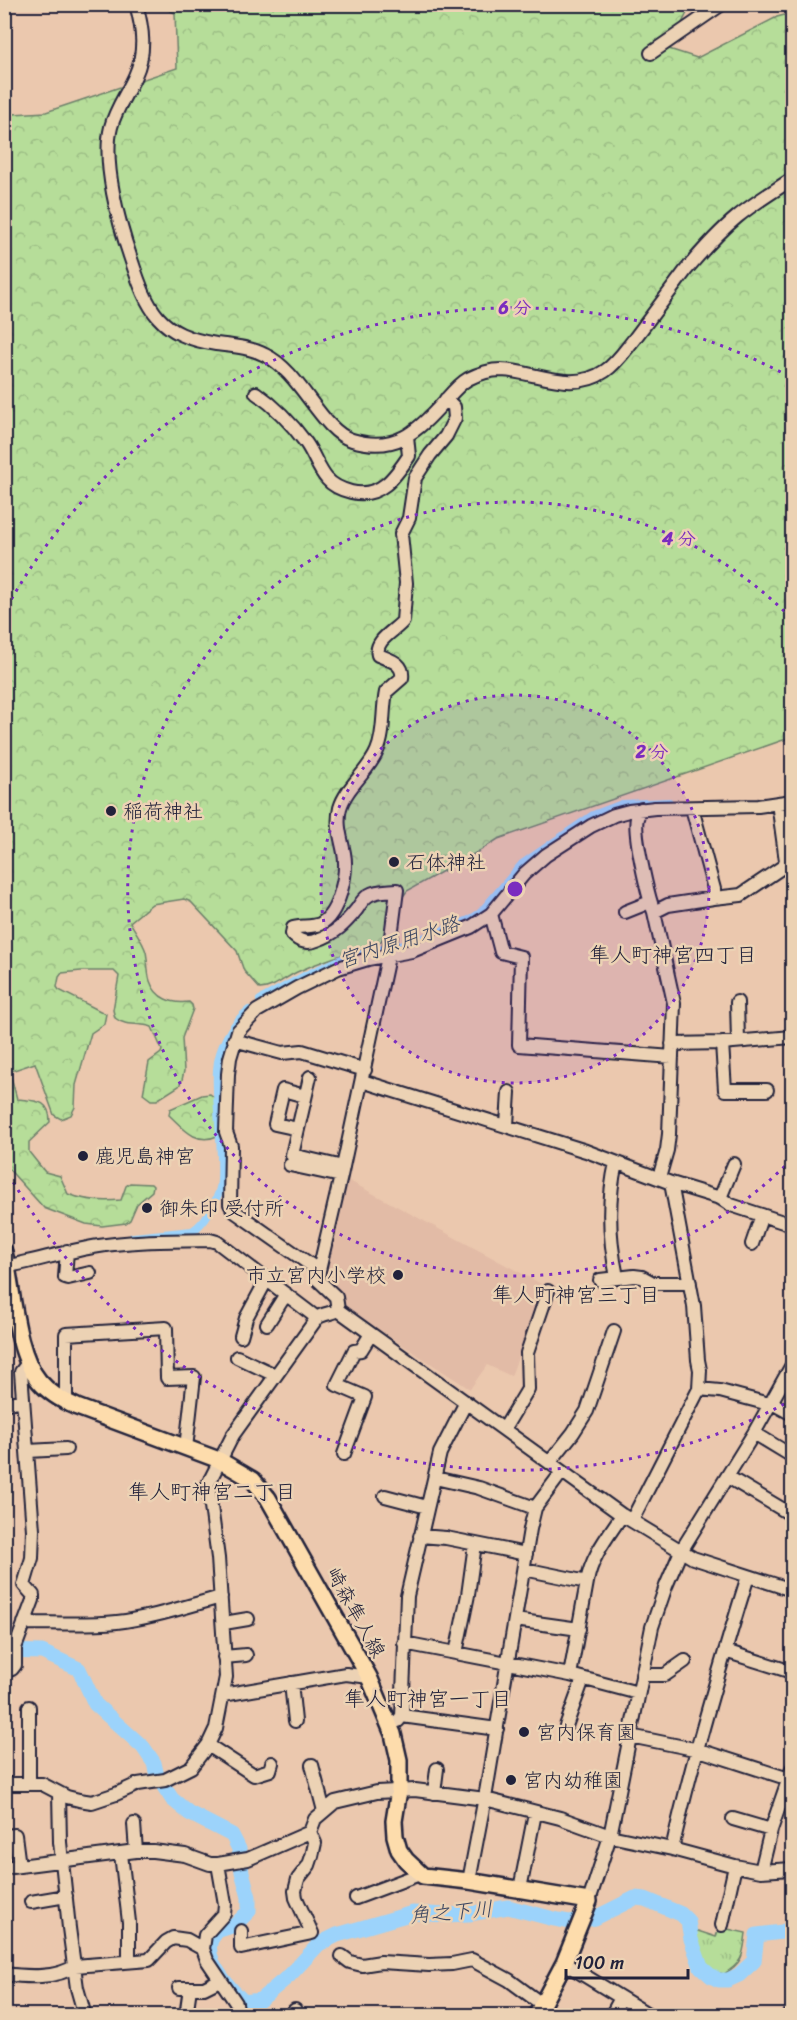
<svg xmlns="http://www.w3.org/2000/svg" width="797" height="2020" viewBox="0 0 797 2020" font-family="Sriracha,'Klee One',sans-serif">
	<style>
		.built { fill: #e2bba6 }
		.forest { fill: url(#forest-crowns); stroke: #6c806a; stroke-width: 1.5 }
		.park { fill: url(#park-tufts); stroke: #6c806a; stroke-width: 1.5 }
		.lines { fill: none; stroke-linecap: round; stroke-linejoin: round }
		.canal { stroke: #9cd3fb; stroke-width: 8 }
		.river { stroke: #9cd3fb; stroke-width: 15 }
		.minor-casing { stroke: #22223b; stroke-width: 16 }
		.major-casing { stroke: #22223b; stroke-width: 20 }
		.minor { stroke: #ecd2b4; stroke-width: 12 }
		.major { stroke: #fddcac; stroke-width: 15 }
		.rail { stroke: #22223b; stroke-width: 2; stroke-dasharray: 9 4.5; stroke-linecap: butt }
		.ring { fill: none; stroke: #7b2cbf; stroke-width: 3; stroke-dasharray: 3 6 }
		.poi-dot { fill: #22223b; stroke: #ecd2b4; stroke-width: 2 }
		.labels { text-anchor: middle; stroke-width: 5; stroke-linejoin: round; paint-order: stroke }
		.poi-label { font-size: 20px; fill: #22223b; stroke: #ecd2b4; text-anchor: start }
		.street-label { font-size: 20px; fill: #22223b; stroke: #ecd2b4 }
		.water-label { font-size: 21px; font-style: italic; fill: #3a4561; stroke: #ecd2b4 }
		.neighbourhood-label { font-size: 21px; fill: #22223b; stroke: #ecd2b4 }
		.centre { fill: #7b2cbf; stroke: #ecd2b4; stroke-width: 3 }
		.ring-label { font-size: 18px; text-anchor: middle; font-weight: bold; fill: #7b2cbf; stroke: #ecd2b4; stroke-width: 5; stroke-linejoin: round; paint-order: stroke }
	</style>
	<defs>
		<pattern id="forest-crowns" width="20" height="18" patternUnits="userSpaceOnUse" patternTransform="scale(1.5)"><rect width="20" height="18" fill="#b6dd99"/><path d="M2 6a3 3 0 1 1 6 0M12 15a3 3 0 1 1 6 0" fill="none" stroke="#9cbd85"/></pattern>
		<pattern id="park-tufts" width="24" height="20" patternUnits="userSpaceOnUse" patternTransform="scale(1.5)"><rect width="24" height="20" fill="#b6dd99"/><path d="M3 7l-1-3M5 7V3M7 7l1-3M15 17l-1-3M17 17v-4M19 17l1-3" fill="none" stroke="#9cbd85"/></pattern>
	</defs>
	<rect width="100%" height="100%" fill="#ebc8ae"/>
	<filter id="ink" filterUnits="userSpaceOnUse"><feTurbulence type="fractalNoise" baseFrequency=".0167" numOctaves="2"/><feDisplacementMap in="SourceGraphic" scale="12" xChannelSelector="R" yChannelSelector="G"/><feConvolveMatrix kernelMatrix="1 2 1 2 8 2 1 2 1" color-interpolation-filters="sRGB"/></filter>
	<g filter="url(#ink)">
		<path class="built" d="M344,1178L545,1286L511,1376L487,1365L470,1389L341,1305L322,1276Z"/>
		<path class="forest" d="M158,5H691L669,49L697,58L777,17L792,13V737L498,839L481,850L407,891L402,898L381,941L377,945C349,952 323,960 297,972C284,978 275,988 260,989L244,971L237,951L191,902L184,899L152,904L130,922C135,931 143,942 146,952C148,961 147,972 150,981C156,999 172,1004 189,1002L192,1005L193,1009L182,1038L184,1071L182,1080L179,1086L157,1100H151L143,1094L149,1062L161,1053L162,1050L152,1027C138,1022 126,1027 115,1018L113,1010L119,976L114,971H81L62,973L59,977L57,987L59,990L106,1014L104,1024L91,1033L76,1085L75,1107L71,1115L61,1119L54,1115L35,1063L11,1071L10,1073L17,1099C34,1101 50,1098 50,1122L29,1142V1152L45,1172L60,1176L68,1194C86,1201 102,1202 121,1200L126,1186L130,1183L151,1184L153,1186L152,1191L137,1204L130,1220L126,1223L102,1226L86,1224L44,1208L5,1165L4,129L13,114L46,112L177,68L175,13Z
			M210,1094L215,1098L217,1136C196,1146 183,1128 169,1115L170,1109L202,1095Z"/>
		<path class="park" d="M719,1927L746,1933C743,1954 744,1962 724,1974C698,1970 697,1952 695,1930L716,1937Z"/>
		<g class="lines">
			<path class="canal" d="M260,1000L306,975L342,959L413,942L469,920L480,913L522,864L593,815L622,804L669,802
				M133,1237L192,1231C205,1224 221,1195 221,1180C223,1144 215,1106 217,1070C218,1048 232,1023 249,1010"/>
			<path class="river" d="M4,1651L42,1652L79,1669L95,1704L143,1747L154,1763L157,1776L172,1799L189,1813L232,1835L239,1849L242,1872L249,1897V1911L235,1925L217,1931C215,1934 210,1940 210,1944C206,1963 231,1990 244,2002L260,2000L290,1975L319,1944L337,1935L413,1913L445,1915L469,1914L508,1907L554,1919L570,1922L595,1918L635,1898L645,1899L681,1914L688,1921L691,1939L701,1967L711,1976L719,1980H728L739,1975L754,1961L757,1935L782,1932L792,1928"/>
			<defs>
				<path id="minor" d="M136,4C143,29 146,52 135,76C127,94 116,108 111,127C102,163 119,224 131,259C148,311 159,335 216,344C233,346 250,347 265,355C301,372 321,431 352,440C395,453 417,432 444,402C451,394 459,384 468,379C478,374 489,370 501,370C535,371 572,394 605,371C617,363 626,349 635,338C652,315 669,293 686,270C701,252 719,232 737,217C754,203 774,191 792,179
					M651,53L722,4
					M256,393C275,406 292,424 306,443C314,454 318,469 327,479C333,486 343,490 351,492C380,499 395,477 409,456L407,436
					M446,399L454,407L455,418L446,436L430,455L415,478L409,518L401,534L406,583L403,621C395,631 374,640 378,655C390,660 404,663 402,678L386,692C382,711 385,733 377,751C369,771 346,787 340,808C336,825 341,837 344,853C348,873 339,914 320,924C313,927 301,926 293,928L292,934C299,942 308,944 317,940C335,934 345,924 357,909C360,904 364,898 369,895C377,890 388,891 397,890L389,952L341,1176L317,1279L336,1297L338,1310L622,1515L693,1558L792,1590
					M641,809C640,811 638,815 637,818C633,833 648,896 654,912L674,1003L669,1134L667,1150L659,1178
					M714,898L741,895L784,866L786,861L778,803
					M625,912L650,902
					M654,912L668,905L714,898V889L692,808
					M491,914L501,952L521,957L519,1045L672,1057
					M737,1002L738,1041
					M234,1040L282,1053L302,1051L365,1070
					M722,1043L725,1090H767
					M672,1044L722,1043L792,1037
					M310,1077L292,1155L343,1167
					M362,1081L586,1151L671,1183L720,1198L731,1205L792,1225
					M507,1125L509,1092
					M298,1129L275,1124L283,1090L305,1096
					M616,1163C607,1201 609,1239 617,1277
					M290,1165L341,1176
					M720,1198L734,1164
					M752,1244L762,1215
					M67,1251L65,1277L68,1278L90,1273
					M4,1267C36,1261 67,1251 99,1246C135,1240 173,1241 210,1240L217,1242L317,1318
					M318,1270L234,1211L230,1204L231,1146L226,1132L228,1074L230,1058L238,1031L257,1011L297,988L338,968L368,959L412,951L471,927L491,914L524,874L546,855L591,826L614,815L629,811L655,808L758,806L792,801
					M600,1280L634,1276L642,1277L653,1283H690
					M267,1324L286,1294
					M241,1336L246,1318L267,1279
					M237,1357L275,1375
					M699,1389L720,1391L765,1403H772L792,1414
					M66,1402V1334L166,1328L167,1378L194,1377L186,1448
					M4,1404L23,1400
					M504,1429L528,1389L527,1353L548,1291
					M754,1433L792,1456
					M28,1451L66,1449
					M344,1454L365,1397L337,1385L354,1351L361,1350L371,1334
					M550,1462L573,1433L587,1411L614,1331
					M728,1477L792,1515
					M435,1478L479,1488L535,1508
					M385,1496L427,1507
					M632,1520L699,1389L700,1370L698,1360L694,1306L671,1183
					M420,1536L446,1538L526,1554
					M524,1569L587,1582L570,1675
					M587,1582C591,1557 608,1536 622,1515
					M515,1620L579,1629
					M24,1623C55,1623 86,1625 117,1622C152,1618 187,1606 221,1597
					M224,1623L248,1619
					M404,1643L570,1675L638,1693
					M725,1651L792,1672
					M456,1653L468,1595L475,1544
					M224,1657L246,1655
					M4,1672L12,1669L15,1665V1648L33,1600V1595L24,1585L32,1558L33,1530L21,1372L28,1363
					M642,1675H665L685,1661
					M291,1683L295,1721
					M223,1695L346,1674L369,1677
					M29,1707V1784
					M402,1716L407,1596L440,1453L466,1402
					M398,1721L402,1716L497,1729
					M566,1726L583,1679
					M630,1736L699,1750L792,1780
					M208,1745L254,1775L270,1770L272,1763
					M312,1765L324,1811
					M4,1784H42L67,1797L79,1800L92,1802L116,1794L138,1784L165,1780L191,1767L208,1745L216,1728L226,1677L218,1558L208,1484L233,1435L317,1318C323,1313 331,1314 338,1310
					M59,1793L60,1842L69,1928L77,1988L85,2016
					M434,1793L437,1769
					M733,1819L771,1830
					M134,1824L136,1851
					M4,1836L15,1835L19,1866
					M672,1849C693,1757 720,1666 748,1576
					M121,1854L129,1922V1961
					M218,1864L225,1904L224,1914L205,1935L203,1949L207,1960L236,2003L238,2016
					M4,1868L136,1851H153L185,1855L210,1864H218L248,1859L310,1832
					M761,1871L771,1830L792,1769
					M469,1881L486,1792L530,1529L535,1508L562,1472
					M520,1889L535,1813
					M356,1898L420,1874
					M589,1901L610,1836L652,1627L666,1586L681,1551L754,1433L792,1365
					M31,1902L66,1896
					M722,1925L735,1866
					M241,1931V1948L312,1933L296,1898L295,1891L298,1879L309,1865L312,1856L315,1843L310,1832L315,1819L335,1802L377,1792L415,1790L485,1799L560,1818L610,1836L672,1849L735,1866L761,1871L792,1869
					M342,1956L350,1962L362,1965L381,1962L429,1965L452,1964L472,1960L509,1980L543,2005
					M564,1963L651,2016
					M4,1974C27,1977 56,1979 75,1966L149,1960L166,1942L173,1938L187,1940L203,1949
					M179,1988H204L220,1980
					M186,2016L190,1988
					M289,2016L295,2010
					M611,2016L621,1998"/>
				<path id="major" d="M4,1252C13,1289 15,1352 39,1381C49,1393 63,1401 77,1407L219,1460L253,1480L268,1498L369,1677L393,1734L399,1760V1790L394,1821L395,1836L399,1850L406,1860L423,1876L469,1881L589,1901L564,1963L536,2016"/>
			</defs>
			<use href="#minor" class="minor-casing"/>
			<use href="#major" class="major-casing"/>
			<use href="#minor" class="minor"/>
			<use href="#major" class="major"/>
			<path class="rail" d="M779,2016L792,2001"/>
		</g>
	</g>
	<circle cx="515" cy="889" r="194" fill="#7b2cbf" fill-opacity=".12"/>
	<g class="ring">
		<circle cx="515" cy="889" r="194"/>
		<path d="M791 1160A387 387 0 1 1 791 618"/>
		<path d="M792 1400A581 581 0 0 1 7 1171M7 607A581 581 0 0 1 792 378"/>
	</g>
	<g class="poi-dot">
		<circle cx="111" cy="811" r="6"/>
		<circle cx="394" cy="862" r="6"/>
		<circle cx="83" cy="1156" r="6"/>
		<circle cx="147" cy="1208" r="6"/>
		<circle cx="398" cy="1275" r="6"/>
		<circle cx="524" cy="1732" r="6"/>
		<circle cx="511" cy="1780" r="6"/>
	</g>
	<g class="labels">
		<g class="poi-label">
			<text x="123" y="818">稲荷神社</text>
			<text x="406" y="869">石体神社</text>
			<text x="95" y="1163">鹿児島神宮</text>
			<text x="159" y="1215">御朱印 受付所</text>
			<text x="386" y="1282" text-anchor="end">市立宮内小学校</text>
			<text x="536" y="1739">宮内保育園</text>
			<text x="523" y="1787">宮内幼稚園</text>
		</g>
		<g class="street-label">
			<text transform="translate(356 1612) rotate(61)" y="7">崎森隼人線</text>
		</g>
		<g class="water-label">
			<text transform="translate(399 942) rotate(-18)" y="7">宮内原用水路</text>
			<text transform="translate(451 1912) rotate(-5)" y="7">角之下川</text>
		</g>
		<g class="neighbourhood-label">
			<text x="673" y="962">隼人町神宮四丁目</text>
			<text x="576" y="1302">隼人町神宮三丁目</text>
			<text x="212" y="1499">隼人町神宮二丁目</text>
			<text x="428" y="1706">隼人町神宮一丁目</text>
		</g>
	</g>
	<circle cx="515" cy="889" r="9" class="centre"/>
	<g class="ring-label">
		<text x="515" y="314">6 分</text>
		<text x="679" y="545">4 分</text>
		<text x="652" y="758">2 分</text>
	</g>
	<rect width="797" height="2020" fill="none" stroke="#ecd2b4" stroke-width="24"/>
	<rect x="12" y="12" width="773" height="1996" fill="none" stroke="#22223b" stroke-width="2" filter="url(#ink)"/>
	<path d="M566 1969v9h122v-9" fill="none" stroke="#22223b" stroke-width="3"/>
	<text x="575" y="1969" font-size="18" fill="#22223b" stroke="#ecd2b4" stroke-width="4.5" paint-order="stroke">100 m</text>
</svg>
